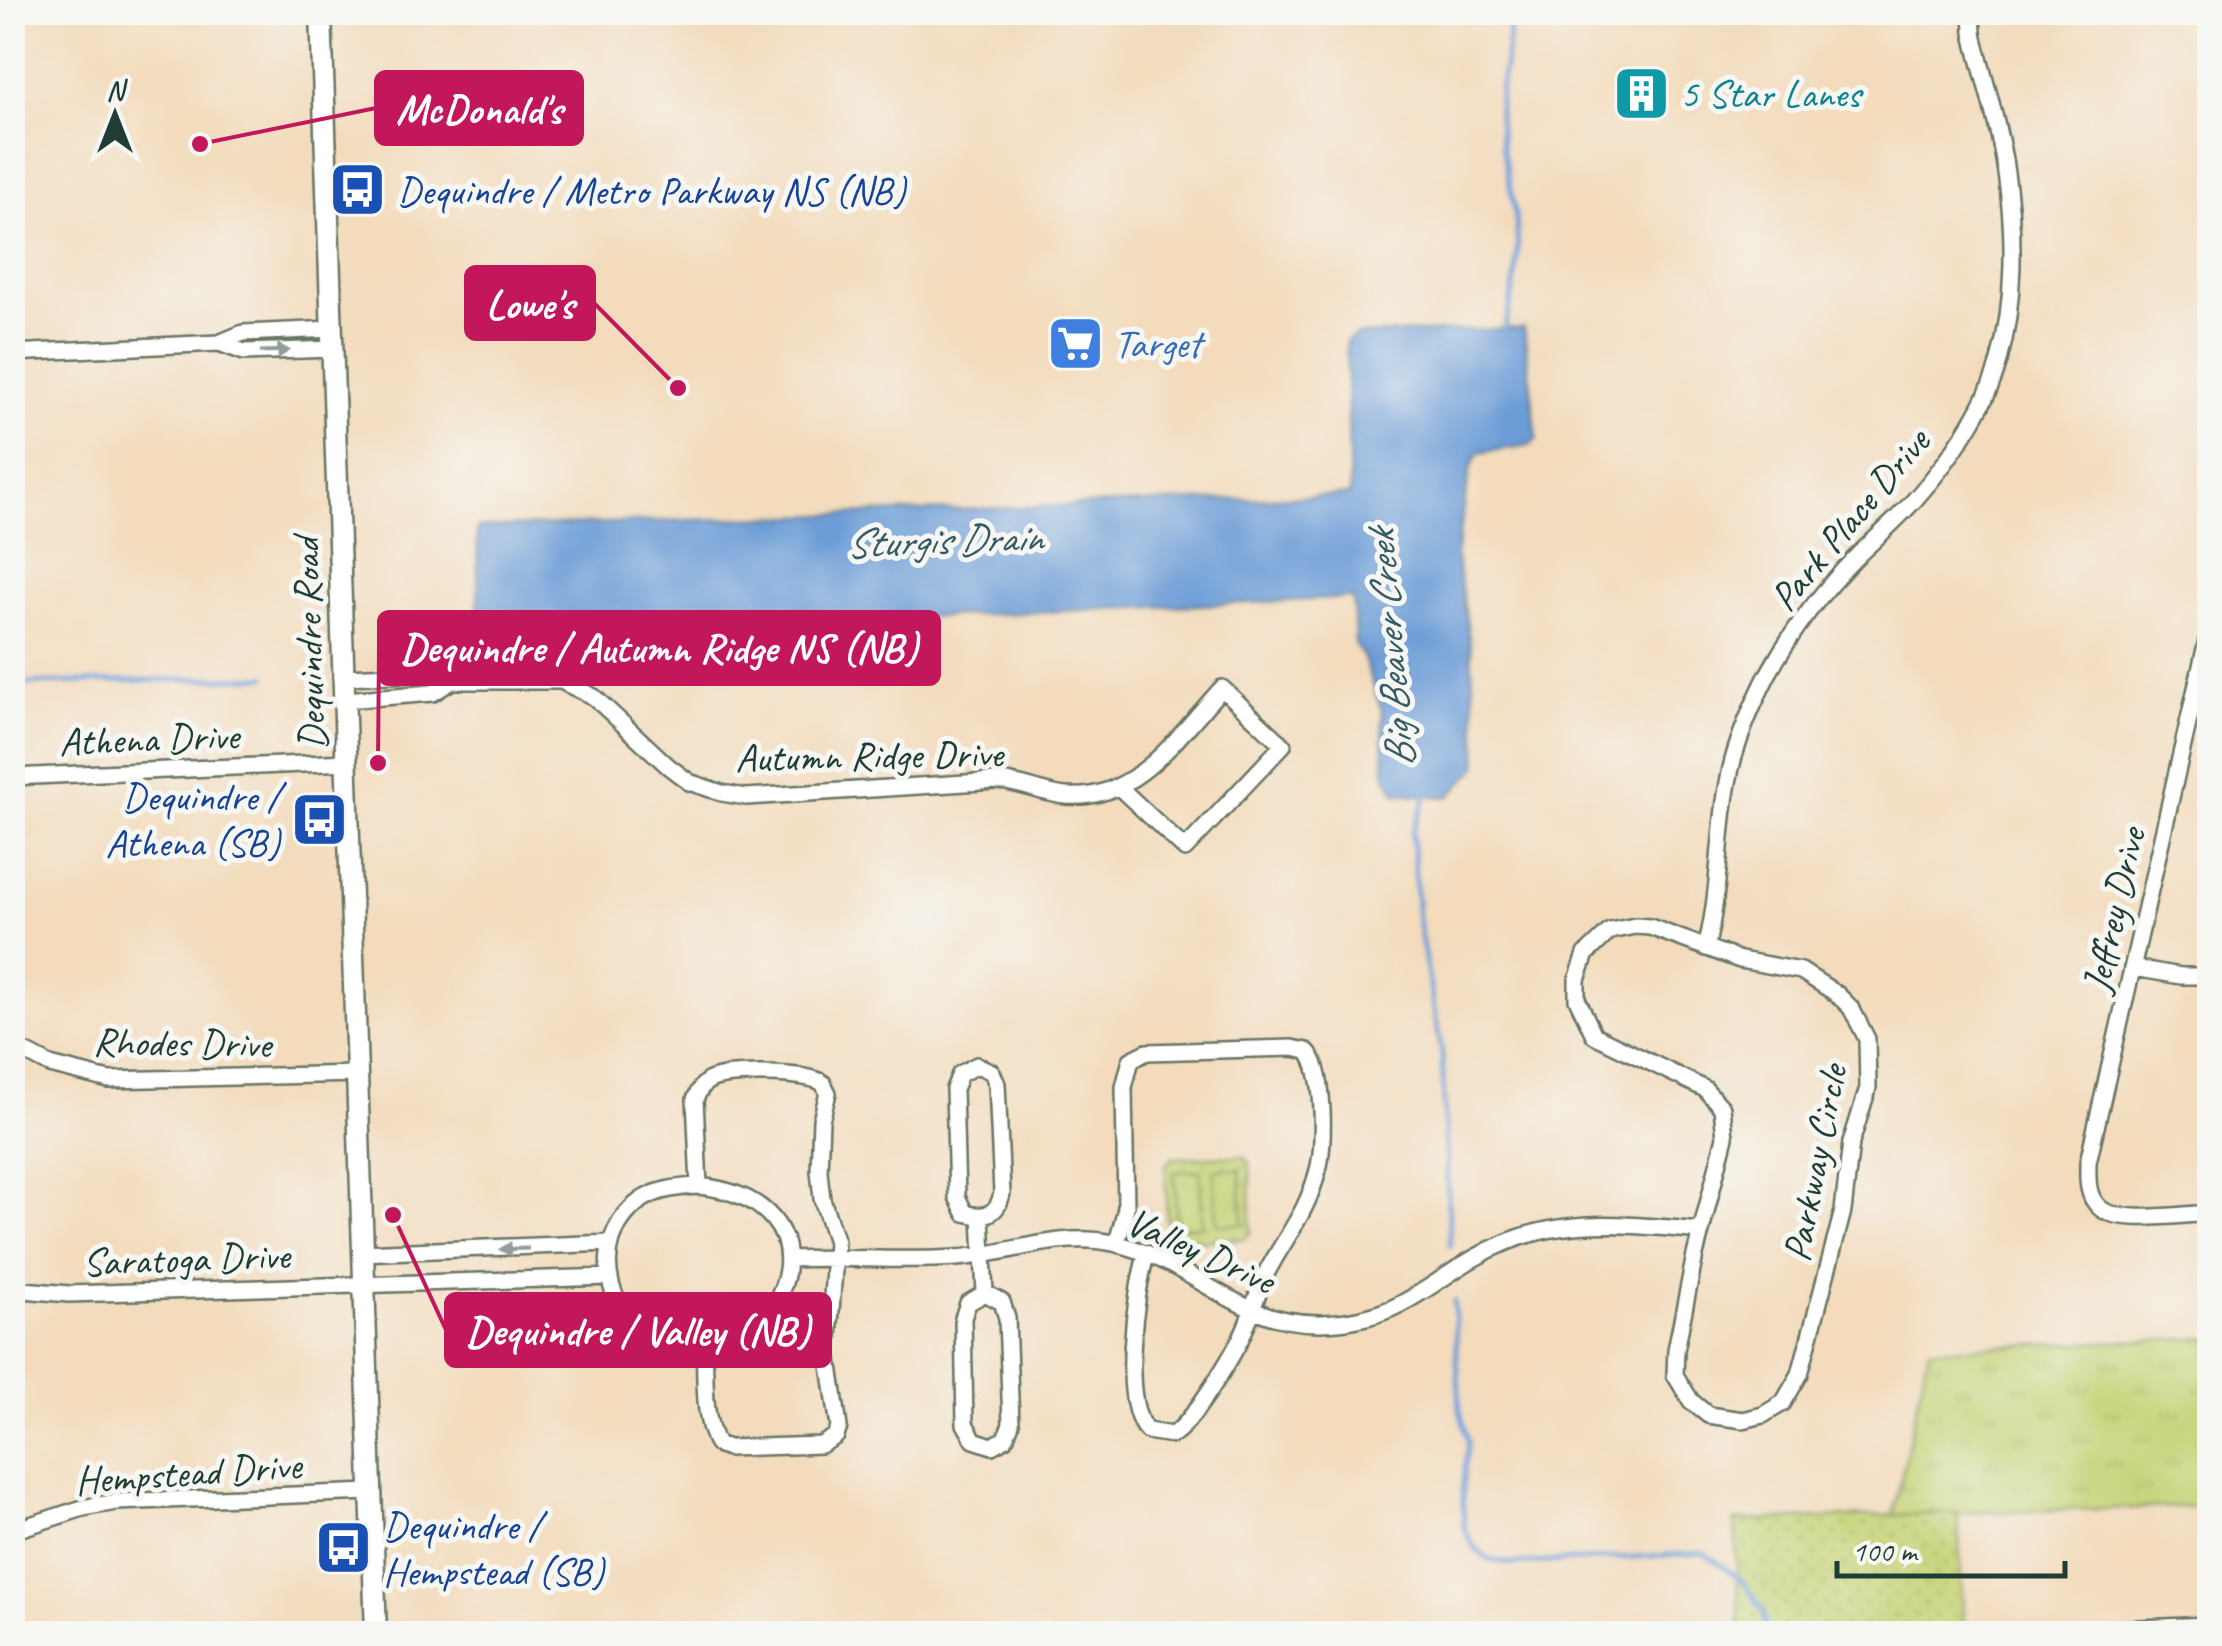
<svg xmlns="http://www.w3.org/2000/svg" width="2222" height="1646" viewBox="0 0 2222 1646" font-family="Caveat,sans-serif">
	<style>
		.grass { fill: url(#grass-tufts); stroke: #728854; stroke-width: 2.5 }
		.park { fill: url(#park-dots); stroke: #728854; stroke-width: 2.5 }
		.garden { fill: #c5d273; stroke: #728854; stroke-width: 2.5 }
		.water { fill: #6d9dd7; stroke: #466d86; stroke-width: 2.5 }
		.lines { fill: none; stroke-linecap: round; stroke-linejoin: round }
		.stream { stroke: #6d9dd7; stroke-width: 5 }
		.minor-casing { stroke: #697464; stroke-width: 20 }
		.major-casing { stroke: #697464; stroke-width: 25 }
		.minor { stroke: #fff; stroke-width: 15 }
		.major { stroke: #fff; stroke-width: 20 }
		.oneway { fill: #8f9e9a }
		.labels { text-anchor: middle; stroke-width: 10; stroke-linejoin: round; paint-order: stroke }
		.culture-label { font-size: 40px; fill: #0d838f; stroke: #f6f6f2; text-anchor: start }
		.transit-label { font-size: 40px; fill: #164399; stroke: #f6f6f2; text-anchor: start }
		.shop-label { font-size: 40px; fill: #366cbe; stroke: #f6f6f2; text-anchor: start }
		.street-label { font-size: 40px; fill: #1f3d34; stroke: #f6f6f2 }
		.water-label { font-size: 42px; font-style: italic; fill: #365a65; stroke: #f6f6f2 }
		.leader { fill: none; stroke: #c2185b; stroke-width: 4 }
		.callout-dot { fill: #c2185b; stroke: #f6f6f2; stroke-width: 4 }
		.callout { fill: #c2185b; stroke: #c2185b; stroke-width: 4 }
		.callout-label { font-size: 42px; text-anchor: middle; font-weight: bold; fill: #fff }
	</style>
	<defs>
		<pattern id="grass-tufts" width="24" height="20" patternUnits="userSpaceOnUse" patternTransform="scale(2.5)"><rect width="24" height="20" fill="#c5d273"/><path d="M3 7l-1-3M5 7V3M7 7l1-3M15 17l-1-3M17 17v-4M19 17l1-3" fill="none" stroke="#a9b564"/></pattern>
		<pattern id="park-dots" width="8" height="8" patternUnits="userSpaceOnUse" patternTransform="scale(2.5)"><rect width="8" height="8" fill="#c5d273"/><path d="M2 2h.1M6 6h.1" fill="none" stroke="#a9b564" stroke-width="1.8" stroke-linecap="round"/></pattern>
	</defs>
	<rect width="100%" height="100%" fill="#f6f6f2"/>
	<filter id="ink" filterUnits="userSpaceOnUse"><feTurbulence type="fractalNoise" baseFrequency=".01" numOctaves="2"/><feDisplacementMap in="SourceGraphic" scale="20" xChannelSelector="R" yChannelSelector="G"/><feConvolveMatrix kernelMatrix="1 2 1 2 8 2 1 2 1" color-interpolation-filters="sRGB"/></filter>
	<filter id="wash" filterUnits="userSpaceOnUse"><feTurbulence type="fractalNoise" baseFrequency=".0048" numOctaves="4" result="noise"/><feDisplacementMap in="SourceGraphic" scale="40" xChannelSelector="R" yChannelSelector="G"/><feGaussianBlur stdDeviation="2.25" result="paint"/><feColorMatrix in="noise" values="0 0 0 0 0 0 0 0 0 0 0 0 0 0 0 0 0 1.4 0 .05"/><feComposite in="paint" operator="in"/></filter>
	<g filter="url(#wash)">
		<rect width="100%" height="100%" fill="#f3dbbc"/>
		<path class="grass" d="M2209,1338V1506L1893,1515L1929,1349Z"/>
		<path class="park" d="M1243,1156L1250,1163L1251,1232L1245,1239L1175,1242L1167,1234L1166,1165L1172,1158Z
			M1958,1513L1964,1633H1740L1735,1521Z"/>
		<path class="garden" d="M1240,1169L1243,1224L1217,1225L1214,1170Z
			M1200,1171L1202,1226L1177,1227L1174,1172Z"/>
		<path class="water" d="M1524,328L1537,439L1530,445L1478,453L1470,470L1456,554L1471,650L1478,766L1449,797L1396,793L1385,773L1382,711L1363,656L1355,645L1353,598L479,637L477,528L1350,495L1346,342L1356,335Z"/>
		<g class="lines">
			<path class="stream" d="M1503,335C1514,295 1522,253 1515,212C1509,176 1498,141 1499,105C1499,73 1514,44 1507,12
				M12,684L266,677
				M1429,789L1412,832L1418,920L1442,1053L1450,1246
				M1454,1301L1460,1410L1468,1441L1462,1488L1464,1527L1473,1546L1489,1559L1512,1564L1704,1553L1743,1581L1764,1612L1765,1634"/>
		</g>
	</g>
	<g filter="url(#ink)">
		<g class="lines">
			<defs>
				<path id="minor" d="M219,343L244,352L334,349
					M12,353L219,343L243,333L333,329
					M12,426V512
					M2210,627L2088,1162C2088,1177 2086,1195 2099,1207C2116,1225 2185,1214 2210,1213
					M345,677L412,674L452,681H561L594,697L668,766L689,782L722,793L746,797L997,781C1021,782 1043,794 1066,796C1137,802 1179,734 1222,688L1283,745L1185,849L1120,788
					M345,700L433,693L452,681
					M12,777L347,762
					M1635,926L1650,927L1740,960L1801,971L1837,994L1851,1008L1867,1039L1868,1088L1851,1143L1843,1211L1800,1374L1783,1403L1763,1415L1743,1420L1708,1415L1691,1401L1675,1375L1676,1350L1695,1255L1725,1137L1722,1108L1705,1089L1594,1035L1577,999V980L1586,954L1610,931Z
					M1706,948C1722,887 1717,821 1733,760C1741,731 1753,704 1767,676C1791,632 1822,591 1858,555C1878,536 1899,518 1917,497C1948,462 1987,407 1999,361C2015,302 2015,233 2006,173C2000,126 1983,79 1973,33L1972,12
					M2134,968L2181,976H2210
					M12,1045L50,1065L109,1080L357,1074
					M977,1065L992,1072L997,1084L1002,1193C998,1214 985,1219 965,1213L957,1197L954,1089L960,1074Z
					M699,1186L695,1099C699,1091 702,1084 710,1080C728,1071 807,1072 823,1083L828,1093L821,1120L819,1171L822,1199L836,1242L828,1352L839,1427L836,1436L821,1445L728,1448L717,1444C702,1417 706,1376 704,1344
					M699,1186C844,1201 792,1358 680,1345C609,1337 582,1244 640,1201C657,1189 679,1187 699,1186Z
					M981,1217L985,1293
					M1117,1243L1126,1208L1124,1087L1131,1060L1147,1052L1292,1048L1307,1051C1325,1067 1325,1146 1318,1170C1307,1213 1287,1234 1267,1272C1258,1290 1253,1310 1245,1329C1236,1351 1190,1427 1172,1435L1147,1431C1120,1404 1135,1289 1147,1253
					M361,1253L611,1243
					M789,1259C845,1256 900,1262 956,1258C1009,1255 1058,1231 1113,1243C1192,1259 1233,1325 1322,1323C1411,1321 1435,1271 1507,1242C1570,1216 1635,1225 1701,1231
					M12,1289L69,1294L610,1277
					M985,1293L1002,1302L1007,1318L1011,1424L1005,1439L992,1446L974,1440L965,1424L963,1318L968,1303Z
					M12,1531L83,1508L116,1502L371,1492
					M1996,1634L2210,1625"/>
				<path id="major" d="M321,12L376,1634"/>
			</defs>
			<use href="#minor" class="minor-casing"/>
			<use href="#major" class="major-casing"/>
			<use href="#minor" class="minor"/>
			<use href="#major" class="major"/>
		</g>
		<defs><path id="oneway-solid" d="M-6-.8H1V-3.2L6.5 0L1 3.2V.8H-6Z" transform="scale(2.5)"/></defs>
		<g class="oneway">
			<use href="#oneway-solid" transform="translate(275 351) rotate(-2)"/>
			<use href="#oneway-solid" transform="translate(514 1249) rotate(178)"/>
		</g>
	</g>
	<defs>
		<symbol id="building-square" viewBox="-11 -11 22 22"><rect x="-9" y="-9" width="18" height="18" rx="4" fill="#0f9aa8" stroke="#f6f6f2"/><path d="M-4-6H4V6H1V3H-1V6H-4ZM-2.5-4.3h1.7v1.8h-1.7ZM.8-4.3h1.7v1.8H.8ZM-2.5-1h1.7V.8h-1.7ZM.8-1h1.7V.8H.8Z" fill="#fff"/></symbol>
		<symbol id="bus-square" viewBox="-11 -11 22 22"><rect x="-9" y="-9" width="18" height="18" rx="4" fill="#1a4fb4" stroke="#f6f6f2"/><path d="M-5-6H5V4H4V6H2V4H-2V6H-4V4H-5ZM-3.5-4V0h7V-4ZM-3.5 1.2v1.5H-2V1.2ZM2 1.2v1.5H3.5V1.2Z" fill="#fff"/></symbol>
		<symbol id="supermarket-square" viewBox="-11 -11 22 22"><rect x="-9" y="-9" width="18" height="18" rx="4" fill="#3f7fe0" stroke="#f6f6f2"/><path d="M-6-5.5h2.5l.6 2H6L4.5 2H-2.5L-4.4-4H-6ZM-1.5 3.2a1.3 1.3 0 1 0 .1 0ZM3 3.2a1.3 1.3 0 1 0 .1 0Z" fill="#fff"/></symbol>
	</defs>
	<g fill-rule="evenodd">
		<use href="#building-square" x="1610" y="62" width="63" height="63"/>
		<use href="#bus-square" x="326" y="158" width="63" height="63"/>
		<use href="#supermarket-square" x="1044" y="312" width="63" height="63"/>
		<use href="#bus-square" x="288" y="788" width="63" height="63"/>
		<use href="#bus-square" x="312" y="1516" width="63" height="63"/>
	</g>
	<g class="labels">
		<g class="culture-label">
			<text x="1680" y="107">5 Star Lanes</text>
		</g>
		<g class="transit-label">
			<text x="397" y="204">Dequindre / Metro Parkway NS (NB)</text>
			<text x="280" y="810" text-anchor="end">Dequindre /<tspan x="280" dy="46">Athena (SB)</tspan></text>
			<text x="383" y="1539">Dequindre /<tspan x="383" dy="46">Hempstead (SB)</tspan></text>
		</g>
		<g class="shop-label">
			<text x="1114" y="357">Target</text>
		</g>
		<g class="street-label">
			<text transform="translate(1849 519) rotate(-50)" y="14">Park Place Drive</text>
			<text transform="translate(308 644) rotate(-92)" y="14">Dequindre Road</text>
			<text transform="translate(149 738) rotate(-2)" y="14">Athena Drive</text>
			<text transform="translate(869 755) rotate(-1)" y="14">Autumn Ridge Drive</text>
			<text transform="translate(2113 910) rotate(-77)" y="14">Jeffrey Drive</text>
			<text transform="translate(182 1042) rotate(1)" y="14">Rhodes Drive</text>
			<text transform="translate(1814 1163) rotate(-79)" y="14">Parkway Circle</text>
			<text transform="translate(1201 1250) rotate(24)" y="14">Valley Drive</text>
			<text transform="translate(186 1258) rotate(-2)" y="14">Saratoga Drive</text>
			<text transform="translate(188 1472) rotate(-4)" y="14">Hempstead Drive</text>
		</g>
		<g class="water-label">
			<text transform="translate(944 539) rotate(-2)" y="15">Sturgis Drain</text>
			<text transform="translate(1389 649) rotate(-95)" y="15">Big Beaver Creek</text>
		</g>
	</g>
	<path class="leader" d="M200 144L376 108M678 388L594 303M378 763L379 648M393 1215L446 1330"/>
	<g class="callout-dot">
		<circle cx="200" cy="144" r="10"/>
		<circle cx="678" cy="388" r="10"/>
		<circle cx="378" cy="763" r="10"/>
		<circle cx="393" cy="1215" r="10"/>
	</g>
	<g class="callout">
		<rect x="376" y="72" width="206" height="72" rx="10"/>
		<rect x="466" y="267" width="128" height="72" rx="10"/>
		<rect x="379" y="612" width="560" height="72" rx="10"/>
		<rect x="446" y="1294" width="384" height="72" rx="10"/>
	</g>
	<g class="callout-label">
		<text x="479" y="123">McDonald's</text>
		<text x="530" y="318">Lowe's</text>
		<text x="659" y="662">Dequindre / Autumn Ridge NS (NB)</text>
		<text x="638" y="1345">Dequindre / Valley (NB)</text>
	</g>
	<rect width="2222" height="1646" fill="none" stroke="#f6f6f2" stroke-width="50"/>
	<g transform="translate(115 115)" stroke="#f6f6f2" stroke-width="8" paint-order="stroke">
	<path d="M0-8L18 38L0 25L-18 38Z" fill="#1f3d34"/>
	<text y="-15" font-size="28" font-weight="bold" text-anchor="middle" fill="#1f3d34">N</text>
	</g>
	<path d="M1837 1561v15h228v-15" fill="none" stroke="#1f3d34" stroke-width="5"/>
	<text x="1852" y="1561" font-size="30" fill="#1f3d34" stroke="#f6f6f2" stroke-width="8" paint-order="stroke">100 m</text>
</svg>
